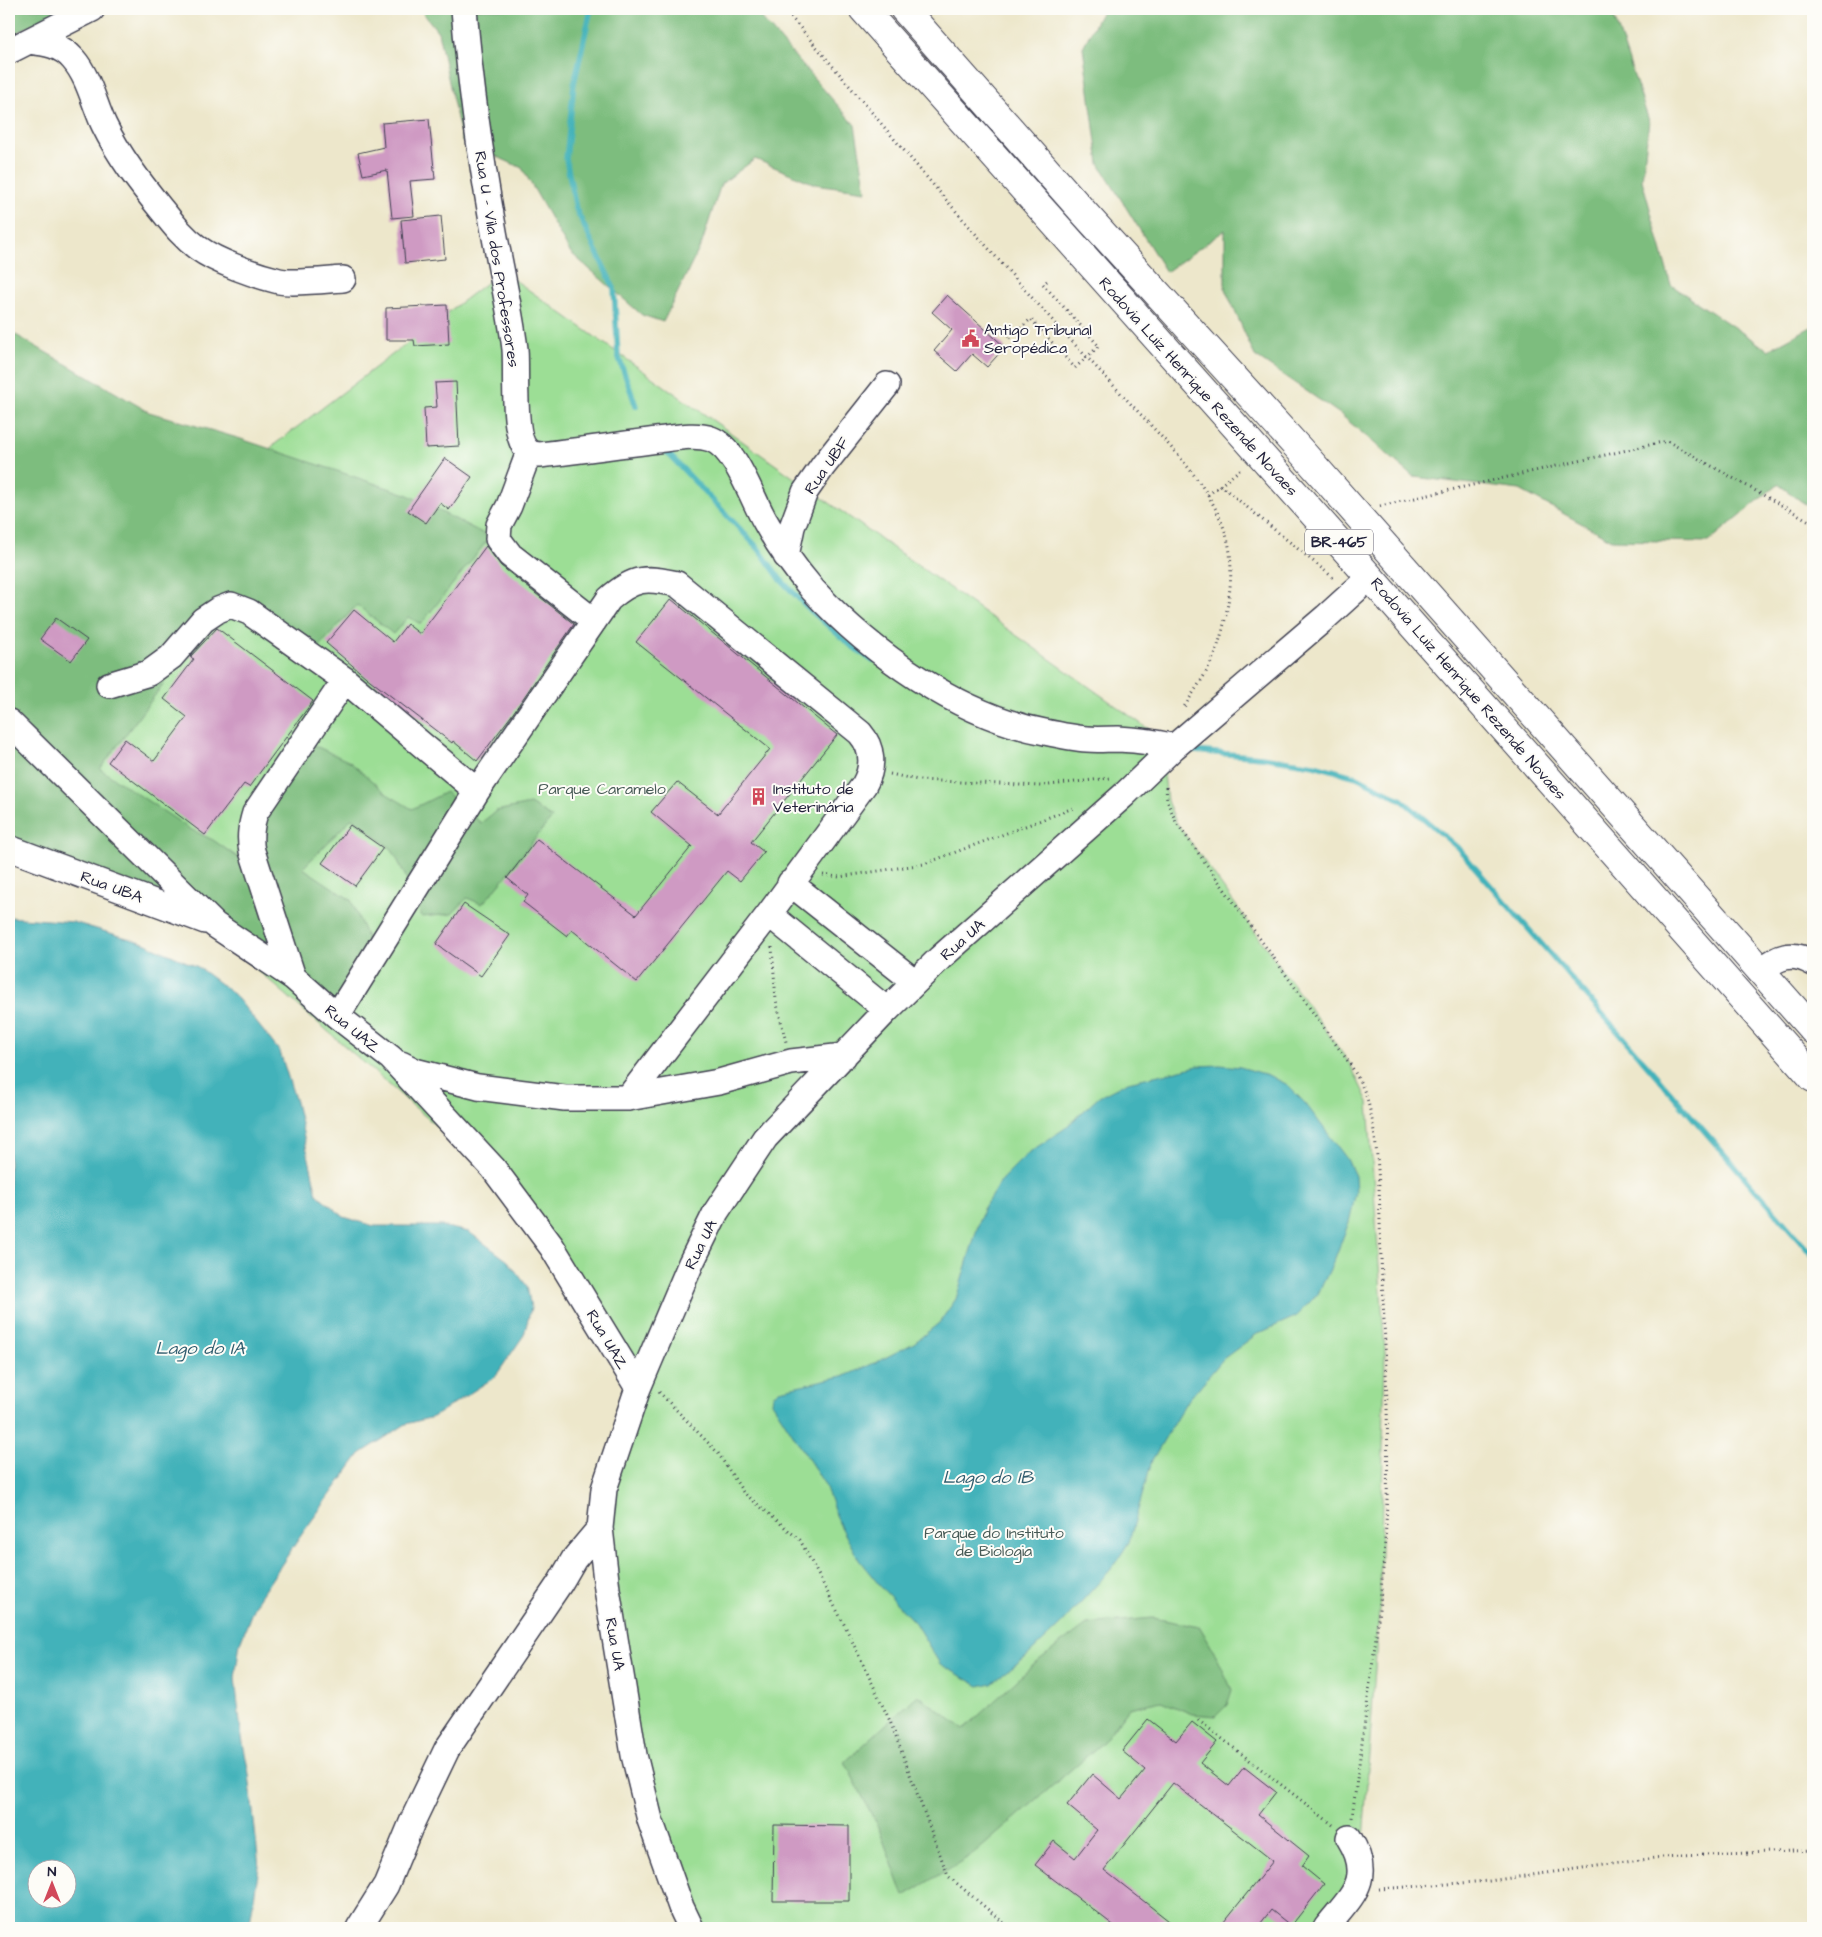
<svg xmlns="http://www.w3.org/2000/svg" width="1822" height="1937" viewBox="0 0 1822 1937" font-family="'Architects Daughter',sans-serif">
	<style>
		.green { fill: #9cde95; stroke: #5f8068 }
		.forest { fill: #7dbd7e; stroke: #50705c }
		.water { fill: #42b2ba; stroke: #326a7a; fill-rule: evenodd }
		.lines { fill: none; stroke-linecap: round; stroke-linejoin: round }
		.stream { stroke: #42b2ba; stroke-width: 5.5 }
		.building { fill: #cf9ac3 }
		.minor-casing { stroke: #404051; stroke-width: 28 }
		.highway-casing { stroke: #404051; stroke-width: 30 }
		.path { stroke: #404051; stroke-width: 3; stroke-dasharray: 1 4; stroke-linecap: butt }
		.minor { stroke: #fff; stroke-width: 25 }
		.highway { stroke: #fff; stroke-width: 28 }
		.labels { text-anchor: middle; stroke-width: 4; stroke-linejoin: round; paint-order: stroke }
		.shield { fill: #fdfcf7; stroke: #646373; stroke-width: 1 }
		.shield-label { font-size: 15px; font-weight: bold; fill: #22223b }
		.street-label { font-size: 16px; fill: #22223b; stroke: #fdfcf7 }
		.poi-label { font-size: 16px; fill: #22223b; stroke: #fdfcf7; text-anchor: start }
		.park-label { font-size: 16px; fill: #475a56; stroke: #fdfcf7 }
		.water-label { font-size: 18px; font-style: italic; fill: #2f5c6e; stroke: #fdfcf7 }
	</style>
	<rect width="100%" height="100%" fill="#fdfcf7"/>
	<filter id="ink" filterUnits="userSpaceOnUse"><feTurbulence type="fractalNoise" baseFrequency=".02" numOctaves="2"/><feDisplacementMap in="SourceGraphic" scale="10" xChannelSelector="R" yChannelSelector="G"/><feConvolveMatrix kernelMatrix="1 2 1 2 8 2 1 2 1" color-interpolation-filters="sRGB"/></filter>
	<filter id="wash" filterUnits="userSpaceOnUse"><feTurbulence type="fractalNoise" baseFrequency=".0096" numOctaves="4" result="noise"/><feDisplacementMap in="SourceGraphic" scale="20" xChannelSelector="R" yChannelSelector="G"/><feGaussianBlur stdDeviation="1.12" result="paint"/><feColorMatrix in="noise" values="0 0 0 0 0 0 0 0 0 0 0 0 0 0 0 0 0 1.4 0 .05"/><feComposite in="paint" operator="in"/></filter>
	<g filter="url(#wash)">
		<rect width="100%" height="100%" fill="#ede7cb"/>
		<path class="green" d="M502,271L1174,747L1164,773L1167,801L1176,822L1350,1064L1368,1102L1385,1353L1380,1597L1361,1870L1326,1928H691L650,1820L600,1528L638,1388L480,1164L222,939L9,688L275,444Z"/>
		<path class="forest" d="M9,9H65L9,36Z
			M420,9H753L855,125L866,191L815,184L755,159L721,184L702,243L663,322L642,315L570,252L522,168L462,141L438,32Z
			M1103,9H1608L1615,20L1649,121L1642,180L1671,285L1768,350L1813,326V510L1778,484L1708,542L1612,540L1520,490L1414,477L1340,414L1255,356L1225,289V230L1166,272L1099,164L1083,47Z
			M9,331L149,412L241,439L406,494L490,537L421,624L408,617L393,634L357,605L316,650L222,597L153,656L164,683L100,769L190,829L213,840L253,868L262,816L309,743L350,762L387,794L412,809L446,792L481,823L496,811L530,804L552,818C527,846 508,877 482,904L467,898L452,914L422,917L404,873L392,849L352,818L303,868L351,900L373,952L337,1008L247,937L9,843Z
			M1153,1618L1200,1627L1216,1655L1232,1690L1227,1705L1216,1716L1192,1714L1161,1701L1129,1708L1103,1742L975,1853L904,1896L879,1829L845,1762L918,1695L964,1729L1039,1660L1087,1624Z"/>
		<path class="water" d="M9,917L73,922L144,943L198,967L234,994L280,1052L296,1102L317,1194L344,1217L374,1226H441L469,1232L508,1261L527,1286L531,1308L524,1335L495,1377L433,1417L406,1424L360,1454L302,1534L255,1604L240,1643L235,1678L241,1732L249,1774L259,1867L250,1923L246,1928H9ZM38,1870H68V1900H38Z
			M1220,1065L1240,1067L1268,1075L1286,1084L1305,1103L1347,1159L1355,1176L1356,1192L1349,1222L1333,1263L1318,1294L1295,1317L1257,1334L1223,1359L1185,1404L1152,1460L1129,1542L1113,1567L1061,1624L1024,1659L992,1683L979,1686L940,1664L915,1623L880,1586L859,1560L839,1523L825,1485L772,1402L773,1395L779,1390L847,1375L879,1361L914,1343L939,1323L956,1299L983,1209L1002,1179L1028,1153L1064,1129L1099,1097L1128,1082L1198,1066Z"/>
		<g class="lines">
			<path class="stream" d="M591,9L574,84L566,159L576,209L614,288L618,355L636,406
				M661,446L758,548L781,580L810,610L849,644L873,661
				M1183,750L1261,757L1314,765L1357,777L1402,800L1458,848L1813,1256"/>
		</g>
		<g id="blocks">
			<path class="building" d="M429,119L435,179L410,181L414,216L392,218L387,170L363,175L358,153L384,147L382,123Z
				M441,216L445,259L405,263L401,220Z
				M947,295L1005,347L987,367L972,354L957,371L934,351L952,330L932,312Z
				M447,305L449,344L415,346L414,340H386V308Z
				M456,382L459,446L426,448L424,408L437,407L435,383Z
				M445,458L472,477L449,510L440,503L426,523L408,511Z
				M486,546L501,566L574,624L511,716L477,761L453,741L452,743L366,677L326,643L354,610L393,642L407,624L420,634Z
				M671,599L837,735L751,842L764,852L740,881L727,871L637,982L572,930L567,936L523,902L528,895L507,878L537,839L636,915L692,846L651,812L677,782L718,814L770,749L636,642Z
				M56,618L87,640L71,661L40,639Z
				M217,628L313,701L249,787L244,784L205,835L108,762L125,739L154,761L187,717L164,699L194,659L190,657Z
				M350,825L383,848L355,886L322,863Z
				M464,904L510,935L481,976L436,944Z
				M1148,1719L1176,1741L1192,1722L1217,1742L1200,1763L1229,1786L1244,1767L1276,1792L1258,1815L1309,1856L1302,1866L1324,1884L1291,1926L1271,1910L1257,1928H1219L1273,1861L1173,1783L1104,1870L1178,1928H1117L1035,1865L1054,1841L1075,1858L1097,1830L1067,1805L1092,1774L1121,1799L1145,1770L1122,1751Z
				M774,1825L849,1826V1901H773Z"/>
		</g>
	</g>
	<g filter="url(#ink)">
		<use href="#blocks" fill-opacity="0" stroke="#404051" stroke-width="1"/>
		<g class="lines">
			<defs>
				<path id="minor" d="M464,9C470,82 480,154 493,226C500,267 510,308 515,349C517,371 511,440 529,452C531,454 537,455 540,455C579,451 618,445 657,440C674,438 695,433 711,439C736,448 752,499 765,521C778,545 795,569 813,590C871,653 959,716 1045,732C1059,735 1073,738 1087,739C1097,740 1107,739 1118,739C1137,740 1156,742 1174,747
					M29,41C46,43 61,45 73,59C89,77 94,104 104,125C119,156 140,183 161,209C173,224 183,237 198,248C217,262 255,275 279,281C292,284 328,280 343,279
					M9,51L92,9
					M529,452L509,506L499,525L498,539L510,555L594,621
					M786,556L792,527L805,492L823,466L887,385
					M109,685L149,673L171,657L203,620L218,610L231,605L249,612L345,680L477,791
					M9,722L215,925L293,977L337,1016L391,1058L493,1168L552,1247L638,1388
					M9,848L205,921
					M790,883L915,982
					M769,914L887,1010
					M1760,971C1779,956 1791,951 1813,963
					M293,977L252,851C249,837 251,826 255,813L345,680
					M337,1016L477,791L609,599C634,577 646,577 677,584L860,733C873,748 874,767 864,785L769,914L628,1098
					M401,1064L415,1071L478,1087L565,1098H628L719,1082L791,1062L844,1056
					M359,1928L386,1885L413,1820L447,1749L560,1583L574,1559L600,1528
					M691,1928L681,1907L650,1820L634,1755L607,1589L600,1528L604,1489L638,1388L691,1263L716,1212L765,1138L887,1010L940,958L1124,795L1174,747L1326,617L1370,577
					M1326,1928C1351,1896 1375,1880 1349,1838"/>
				<path id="highway" d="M863,9L1360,566L1813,1078
					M904,9L1086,215L1300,450L1813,1030"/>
			</defs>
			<use href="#minor" class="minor-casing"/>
			<use href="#highway" class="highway-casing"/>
			<path class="path" d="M784,9C853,89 919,170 989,249C1019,283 1049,317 1080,350C1102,373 1124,397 1146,420C1179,456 1216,493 1228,542C1236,573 1226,629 1213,658C1206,675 1194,691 1184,707
				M1009,338L1031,319L1075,368L1099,346L1043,284L1047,281
				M1220,485L1336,580
				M1208,495L1241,469
				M1380,506L1667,441L1813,523
				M890,774L918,780L1041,786L1110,778
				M1166,787L1167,801L1176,822L1350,1064C1357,1076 1364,1088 1368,1102C1381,1152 1379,1207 1381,1258C1385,1338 1389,1419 1387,1499C1384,1605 1365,1712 1352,1818
				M823,875L839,877L924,864L1076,807
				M772,947L776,1000L786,1042
				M659,1392L718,1453L743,1492L800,1540L845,1626L890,1721L948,1876L1010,1928
				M1198,1720L1333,1825
				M1379,1889L1489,1881L1662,1857L1813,1850"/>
			<use href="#minor" class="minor"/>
			<use href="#highway" class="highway"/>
		</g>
	</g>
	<defs>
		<symbol id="civic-bare" viewBox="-9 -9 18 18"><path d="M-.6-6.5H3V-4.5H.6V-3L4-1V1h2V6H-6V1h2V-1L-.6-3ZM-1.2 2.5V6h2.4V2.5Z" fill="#d1495b" stroke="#fdfcf7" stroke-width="2.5" paint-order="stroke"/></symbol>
		<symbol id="building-bare" viewBox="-9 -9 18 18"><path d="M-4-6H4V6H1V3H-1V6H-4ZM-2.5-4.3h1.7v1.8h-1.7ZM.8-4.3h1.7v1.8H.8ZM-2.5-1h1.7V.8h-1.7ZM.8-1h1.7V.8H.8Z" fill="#d1495b" stroke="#fdfcf7" stroke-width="2.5" paint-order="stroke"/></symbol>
	</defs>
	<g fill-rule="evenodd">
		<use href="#civic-bare" x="958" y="326" width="25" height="25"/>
		<use href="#building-bare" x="746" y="784" width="25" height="25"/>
	</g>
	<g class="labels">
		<rect class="shield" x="1305" y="529.5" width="68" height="25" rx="4"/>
		<g class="shield-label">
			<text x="1339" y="547">BR-465</text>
		</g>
		<g class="street-label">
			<text transform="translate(498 259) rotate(81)" y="6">Rua U - Vila dos Professores</text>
			<text transform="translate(1199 386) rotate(48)" y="6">Rodovia Luiz Henrique Rezende Novaes</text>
			<text transform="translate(826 465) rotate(-55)" y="6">Rua UBF</text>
			<text transform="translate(1469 688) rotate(49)" y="6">Rodovia Luiz Henrique Rezende Novaes</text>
			<text transform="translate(112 886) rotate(20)" y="6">Rua UBA</text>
			<text transform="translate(962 939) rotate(-42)" y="6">Rua UA</text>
			<text transform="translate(353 1028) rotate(39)" y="6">Rua UAZ</text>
			<text transform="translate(700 1244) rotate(-64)" y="6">Rua UA</text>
			<text transform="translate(608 1339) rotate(59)" y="6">Rua UAZ</text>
			<text transform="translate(616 1644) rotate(80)" y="6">Rua UA</text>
		</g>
		<g class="poi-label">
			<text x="984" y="335">Antigo Tribunal<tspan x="984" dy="18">Seropédica</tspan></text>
			<text x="773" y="794">Instituto de<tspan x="773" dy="18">Veterinária</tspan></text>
		</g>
		<g class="park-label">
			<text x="602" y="794">Parque Caramelo</text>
			<text x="994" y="1538">Parque do Instituto<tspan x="994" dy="18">de Biologia</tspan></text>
		</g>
		<g class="water-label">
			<text x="200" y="1354">Lago do IA</text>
			<text x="988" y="1483">Lago do IB</text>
		</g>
	</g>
	<rect width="1822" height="1937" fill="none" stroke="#fdfcf7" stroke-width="30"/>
	<g transform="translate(52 1884)"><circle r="24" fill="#fdfcf7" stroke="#a5a5ac"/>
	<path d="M0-4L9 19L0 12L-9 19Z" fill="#d1495b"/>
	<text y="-8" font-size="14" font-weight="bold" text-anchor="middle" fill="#22223b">N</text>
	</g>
</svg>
